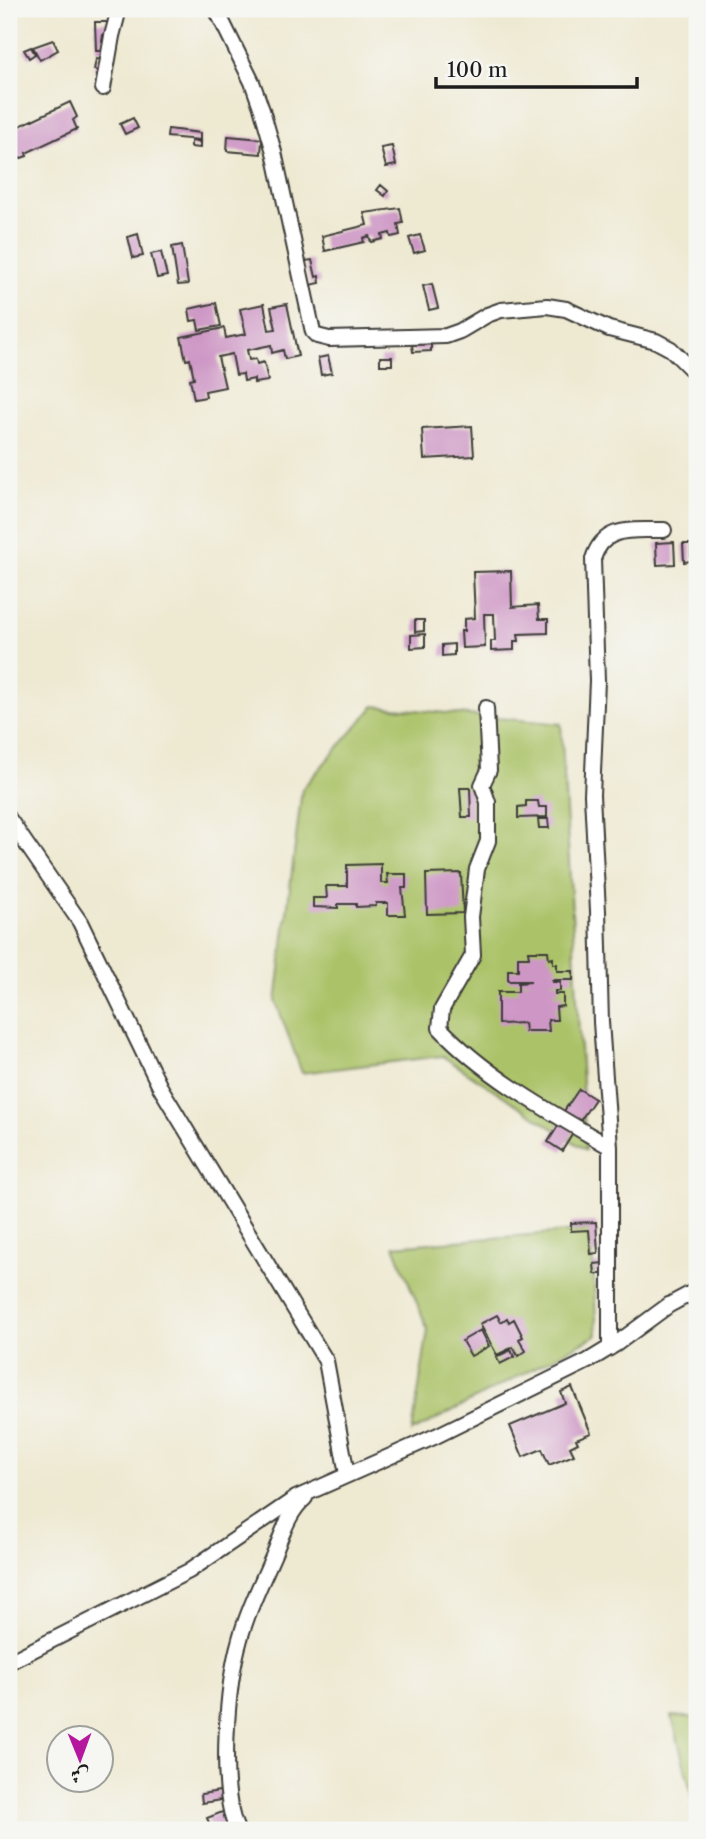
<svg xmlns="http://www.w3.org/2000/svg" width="706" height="1839" viewBox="0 0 706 1839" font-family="'Libre Caslon Text',Amiri,serif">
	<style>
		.green { fill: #abc267; stroke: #646f42; stroke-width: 2 }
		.building { fill: #cd96c5 }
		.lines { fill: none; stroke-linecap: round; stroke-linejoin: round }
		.minor-casing { stroke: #3c3b37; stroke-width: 18 }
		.minor { stroke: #fff; stroke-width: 14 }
	</style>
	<rect width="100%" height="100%" fill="#f6f6f2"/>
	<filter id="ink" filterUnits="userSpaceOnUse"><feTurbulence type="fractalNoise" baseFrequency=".0143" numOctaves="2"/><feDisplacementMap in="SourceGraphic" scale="14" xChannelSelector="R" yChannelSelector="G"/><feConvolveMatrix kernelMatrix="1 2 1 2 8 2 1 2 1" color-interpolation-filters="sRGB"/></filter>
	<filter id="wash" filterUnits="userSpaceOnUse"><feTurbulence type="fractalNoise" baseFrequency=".00686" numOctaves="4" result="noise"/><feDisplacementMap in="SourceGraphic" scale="28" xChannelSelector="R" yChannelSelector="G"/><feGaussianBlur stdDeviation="1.57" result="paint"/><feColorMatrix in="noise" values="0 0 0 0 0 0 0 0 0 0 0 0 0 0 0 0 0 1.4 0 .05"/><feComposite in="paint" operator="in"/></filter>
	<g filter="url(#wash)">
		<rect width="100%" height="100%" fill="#eee9d1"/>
		<path class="green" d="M374,706L561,724L586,1150L442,1056L302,1073L276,1002L302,789Z
			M591,1230L597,1335L412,1432L428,1330L394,1246Z
			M672,1716L697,1718V1817Z"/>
		<g id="blocks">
			<path class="building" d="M95,22H109V35H103L102,42L108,43L107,51H96Z
				M53,40L58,50L40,60L33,47Z
				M31,47L35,54L29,58L24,50Z
				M96,59L104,60L102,71L94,70Z
				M70,102L77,117L73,120L77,129L26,153L27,156L9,162V131Z
				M133,118L138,128L125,134L120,124Z
				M168,129L200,133V140L167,137Z
				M228,136L262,139L261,154L227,151Z
				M191,141L200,142V148L191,147Z
				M392,146L396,165L386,167L381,148Z
				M381,185L388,191L385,196L377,190Z
				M400,208L403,223L398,224L400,235L391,237L390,233L382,235L383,239L371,242L369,236L363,238L364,242L325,251L322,236L367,225L364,213Z
				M138,234L143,256L133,258L128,237Z
				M420,235L425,250L414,253L409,238Z
				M182,245L188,284L178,285L172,247Z
				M161,252L167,276L157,278L151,254Z
				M312,260L316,277L319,276L320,283L310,285L305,261Z
				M432,284L438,308L429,310L423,286Z
				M216,303L221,326L199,330L197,320L191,321L189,309Z
				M264,304L269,330L276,329L271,307L287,304L298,356L285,359L283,350L272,353L271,345L247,350L249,360L256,359L257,364L264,362L268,381L254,383V379L244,381L243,374L236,375L232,354L218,357L225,387L205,391L206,397L194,399L190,379L194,378L190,359L186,360L181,337L224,328L226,338L246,334L240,309Z
				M431,344V351L413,352L412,345Z
				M328,356L332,373L321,375L318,358Z
				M380,357H392V365H380Z
				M472,426L474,456L424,459L422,429Z
				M674,542L675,564L657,565L656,543Z
				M683,544H691V561L684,562Z
				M511,571L512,607L538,605L539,619H548V633L518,634L519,641H514V650L491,651V641H495L494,614H484L485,647L462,648L461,631H464V619L475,618L473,572Z
				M415,620H424V631L415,632Z
				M425,634V647L411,648V635Z
				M454,644V655L442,656V645Z
				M460,788H470L471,817H462Z
				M526,801H538L539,807H547V817L518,818V807L526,806Z
				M538,819H548L549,828H539Z
				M381,864V883H388L387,874H406V888H402L405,915H388V903H376V906L356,907V904H338V908L313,907V898H327L326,886H347V865Z
				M461,873L463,913L427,914L426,874Z
				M528,951H548L549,959L553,958V964H557V971H573V980H552V982H560V991H555V994H563V1006L556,1007L557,1020H548L549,1031H525L524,1023L498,1024V992H518V983L530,982V981H508V970H518V957H529Z
				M579,1089L595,1099L580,1121L564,1111Z
				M561,1121L575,1130L562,1151L548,1142Z
				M596,1222L598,1253L591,1254L589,1230L571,1231V1223Z
				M604,1263L605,1274H595L594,1264Z
				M497,1315L501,1322L507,1318L509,1322L514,1319L523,1337L519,1339L526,1351L518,1356L513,1347L497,1355L480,1324Z
				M481,1330L489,1346L471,1356L462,1341Z
				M511,1350L514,1357L500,1364L496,1357Z
				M572,1387L591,1433L576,1439L578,1443L570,1447L574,1455L549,1465L542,1449L523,1457L510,1426L565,1403L561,1392Z
				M220,1791L221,1800L202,1803L201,1794Z
				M225,1811L233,1830H212L207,1818Z"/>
		</g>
	</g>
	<g filter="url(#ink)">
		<use href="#blocks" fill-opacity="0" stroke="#3c3b37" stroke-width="2"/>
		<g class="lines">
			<defs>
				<path id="minor" d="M216,9L252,82L262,110L274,152L313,332L317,336L329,339L446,336L460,331L487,315L501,310L547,306L566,309L609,329L656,341L671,349L697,375
					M103,88L112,36L119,9
					M486,708L489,770L482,785L488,802V841L477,869L471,917L473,955L442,1009L440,1028C486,1077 552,1113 610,1147
					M9,819L80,922L160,1087L326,1361L347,1474
					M610,1348V1147L601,1022L598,911L592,795L597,681L593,559C604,524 633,531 664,530
					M9,1662L189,1571L296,1498L436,1436L588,1361L616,1344L669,1305L697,1290
					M237,1830C218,1787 227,1684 240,1639C248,1609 262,1582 274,1554C282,1535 289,1511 305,1498"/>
			</defs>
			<use href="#minor" class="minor-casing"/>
			<use href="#minor" class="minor"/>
		</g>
	</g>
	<rect width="706" height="1839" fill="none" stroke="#f6f6f2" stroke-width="35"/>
	<g transform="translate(80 1759) rotate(179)"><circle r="33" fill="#f6f6f2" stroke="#9f9f9c" stroke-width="2"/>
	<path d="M0-5L12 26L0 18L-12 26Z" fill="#b5179e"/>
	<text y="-10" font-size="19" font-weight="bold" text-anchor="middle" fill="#1c1c1c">ش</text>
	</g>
	<path d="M436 77v10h201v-10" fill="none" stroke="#1c1c1c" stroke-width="3.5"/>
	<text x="447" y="77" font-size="21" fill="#1c1c1c" stroke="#f6f6f2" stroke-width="5" paint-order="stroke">100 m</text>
</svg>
